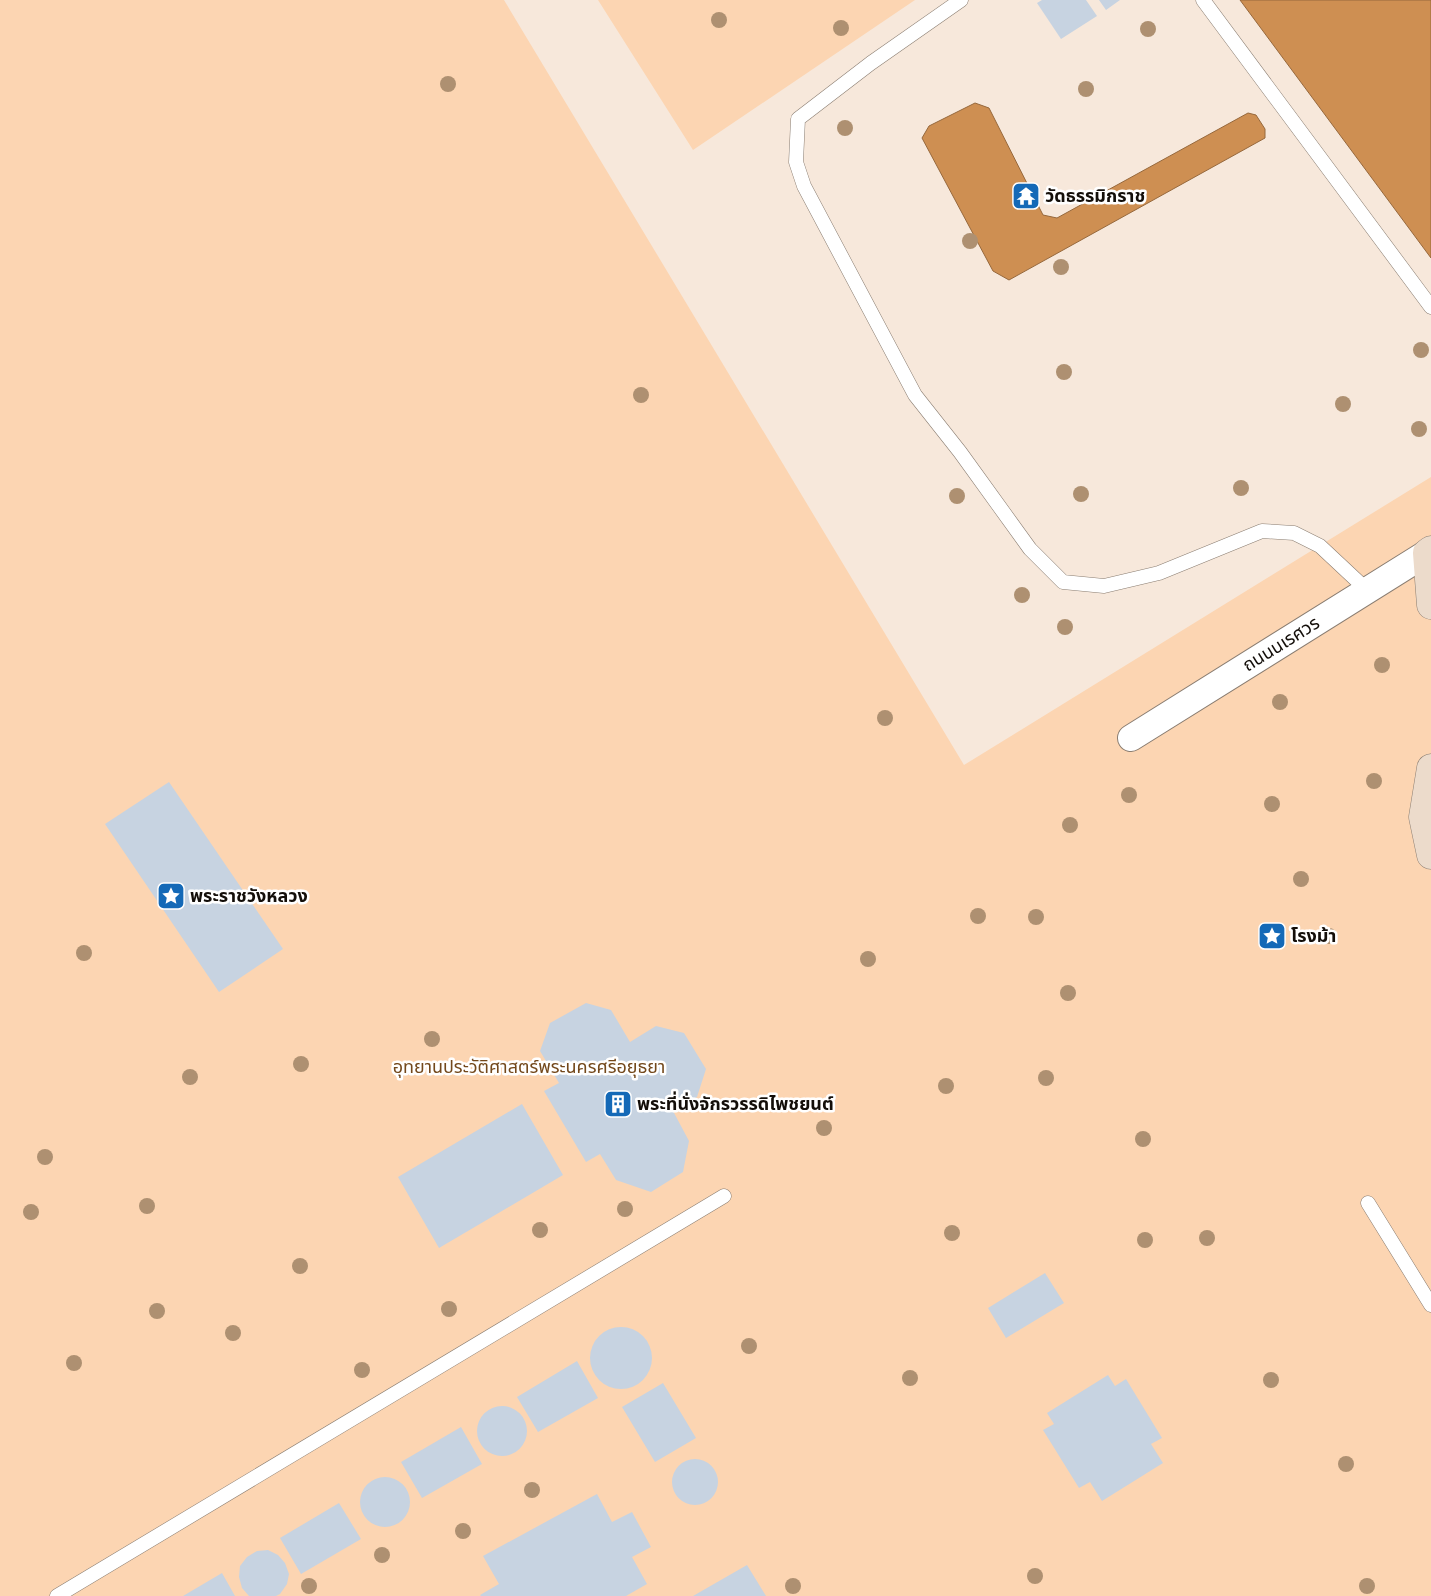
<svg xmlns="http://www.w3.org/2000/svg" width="1431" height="1596" viewBox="0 0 1431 1596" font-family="'DejaVu Sans','Noto Sans Thai',sans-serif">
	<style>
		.green { fill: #fcd5b2 }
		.water { fill: #ce8f52; stroke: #96683c }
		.building { fill: #c7d3e1 }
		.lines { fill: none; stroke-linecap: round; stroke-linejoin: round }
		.lane-casing { stroke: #8a7d71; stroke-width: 15 }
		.street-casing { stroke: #8a7d71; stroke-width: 28 }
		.secondary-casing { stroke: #8a7d71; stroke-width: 29 }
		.lane { stroke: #fff; stroke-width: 14 }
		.street { stroke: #fff; stroke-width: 26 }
		.secondary { stroke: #ecdbcb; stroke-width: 28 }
		.tree { fill: #ae9071 }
		.labels { text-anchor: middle; stroke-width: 5; stroke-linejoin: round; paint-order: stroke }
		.poi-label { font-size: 18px; font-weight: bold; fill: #130e09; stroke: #fff; text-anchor: start }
		.street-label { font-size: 18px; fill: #130e09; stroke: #fff }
		.park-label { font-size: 18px; fill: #73481b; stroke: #fff }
	</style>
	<rect width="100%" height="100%" fill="#f7e8db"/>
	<path class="green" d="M0,0H504L964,765L1431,477V1596H0Z
		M598,0H915L693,150Z"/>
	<path class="water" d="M1240,0H1431V258Z
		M975,103L989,108L1043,215L1057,218L1248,113L1256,115L1265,129V138L1009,280L993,271L922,138L929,126Z"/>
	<path class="building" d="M1042,0H1086L1097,16L1061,39L1037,3Z
		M1099,0H1120L1106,10Z
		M169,782L283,949L219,992L105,824Z
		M586,1003L611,1010L630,1042L656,1026L684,1033L706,1069L697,1097L673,1111L689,1141L683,1172L651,1192L616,1180L600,1154L586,1162L544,1091L559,1083L540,1051L550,1023Z
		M522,1104L563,1175L439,1248L398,1177Z
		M1045,1273L1064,1303L1006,1338L988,1308Z
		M590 1358a31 31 0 1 1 62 0a31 31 0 1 1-62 0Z
		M577,1361L598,1398L538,1432L517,1397Z
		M1108,1375L1115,1386L1126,1379L1162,1438L1151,1444L1163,1463L1102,1501L1090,1482L1079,1488L1043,1430L1054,1424L1047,1413Z
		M663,1383L696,1438L655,1462L622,1407Z
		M477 1431a25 25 0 1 1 50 0a25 25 0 1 1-50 0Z
		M461,1427L482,1464L422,1498L401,1462Z
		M672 1482a23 23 0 1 1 46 0a23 23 0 1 1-46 0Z
		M360 1502a25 25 0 1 1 50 0a25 25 0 1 1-50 0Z
		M597,1494L612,1522L632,1512L651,1547L632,1557L647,1584L626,1596H481L480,1595L499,1584L483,1556Z
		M339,1503L361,1539L301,1574L280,1538Z
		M268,1550L278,1555L285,1563L289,1574L287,1584L280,1594L276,1596H249L242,1588L239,1577L240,1566L247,1557L257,1551Z
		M747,1565L766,1596H693Z
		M222,1573L235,1596H183Z"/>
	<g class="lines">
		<defs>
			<path id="lane" d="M961,0L871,63L798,119L796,162L804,186L915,395L960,452L1030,549L1063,582L1104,586L1159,573L1262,531L1294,533L1320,546L1367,590
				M1203,0L1431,307
				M1368,1203L1431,1305
				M57,1596L724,1196"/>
			<path id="street" d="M1131,738L1427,553"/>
			<path id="secondary" d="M1431,550L1427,553L1431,605
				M1431,768L1423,817L1431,855"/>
		</defs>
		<use href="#lane" class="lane-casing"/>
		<use href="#street" class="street-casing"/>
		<use href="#secondary" class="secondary-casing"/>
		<use href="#lane" class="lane"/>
		<use href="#street" class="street"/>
		<use href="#secondary" class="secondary"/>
	</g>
	<g class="tree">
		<circle cx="719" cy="20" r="8"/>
		<circle cx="841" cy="28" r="8"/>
		<circle cx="1148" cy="29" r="8"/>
		<circle cx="448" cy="84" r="8"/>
		<circle cx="1086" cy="89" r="8"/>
		<circle cx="845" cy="128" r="8"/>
		<circle cx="970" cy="241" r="8"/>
		<circle cx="1061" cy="267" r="8"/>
		<circle cx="1421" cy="350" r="8"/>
		<circle cx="1064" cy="372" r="8"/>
		<circle cx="641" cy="395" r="8"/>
		<circle cx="1343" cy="404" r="8"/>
		<circle cx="1419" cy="429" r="8"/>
		<circle cx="1241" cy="488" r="8"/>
		<circle cx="1081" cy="494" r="8"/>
		<circle cx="957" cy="496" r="8"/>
		<circle cx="1022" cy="595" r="8"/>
		<circle cx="1065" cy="627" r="8"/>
		<circle cx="1382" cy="665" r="8"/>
		<circle cx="1280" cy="702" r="8"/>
		<circle cx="885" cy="718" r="8"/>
		<circle cx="1374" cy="781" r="8"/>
		<circle cx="1129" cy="795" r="8"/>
		<circle cx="1272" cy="804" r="8"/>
		<circle cx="1070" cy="825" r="8"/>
		<circle cx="1301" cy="879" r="8"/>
		<circle cx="978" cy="916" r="8"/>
		<circle cx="1036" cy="917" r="8"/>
		<circle cx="1329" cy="936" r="8"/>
		<circle cx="84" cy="953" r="8"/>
		<circle cx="868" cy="959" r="8"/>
		<circle cx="1068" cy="993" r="8"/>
		<circle cx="432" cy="1039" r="8"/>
		<circle cx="301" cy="1064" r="8"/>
		<circle cx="190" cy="1077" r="8"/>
		<circle cx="1046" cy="1078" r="8"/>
		<circle cx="946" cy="1086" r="8"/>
		<circle cx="824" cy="1128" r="8"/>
		<circle cx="1143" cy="1139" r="8"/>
		<circle cx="45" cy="1157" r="8"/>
		<circle cx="147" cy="1206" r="8"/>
		<circle cx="625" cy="1209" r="8"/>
		<circle cx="31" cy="1212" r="8"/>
		<circle cx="540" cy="1230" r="8"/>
		<circle cx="952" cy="1233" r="8"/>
		<circle cx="1207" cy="1238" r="8"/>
		<circle cx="1145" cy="1240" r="8"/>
		<circle cx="300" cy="1266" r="8"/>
		<circle cx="449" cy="1309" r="8"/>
		<circle cx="157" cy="1311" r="8"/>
		<circle cx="233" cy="1333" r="8"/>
		<circle cx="749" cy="1346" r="8"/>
		<circle cx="74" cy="1363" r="8"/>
		<circle cx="362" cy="1370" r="8"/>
		<circle cx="910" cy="1378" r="8"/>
		<circle cx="1271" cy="1380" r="8"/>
		<circle cx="1346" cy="1464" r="8"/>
		<circle cx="532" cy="1490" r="8"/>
		<circle cx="463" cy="1531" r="8"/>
		<circle cx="382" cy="1555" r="8"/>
		<circle cx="1035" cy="1576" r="8"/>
		<circle cx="309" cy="1586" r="8"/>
		<circle cx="793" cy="1586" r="8"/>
		<circle cx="1367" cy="1586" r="8"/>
	</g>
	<defs>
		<symbol id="temple-square" viewBox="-11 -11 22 22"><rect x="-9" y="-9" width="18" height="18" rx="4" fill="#1469b7" stroke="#fff"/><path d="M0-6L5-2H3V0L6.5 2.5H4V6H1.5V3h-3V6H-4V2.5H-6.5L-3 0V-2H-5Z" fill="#fff"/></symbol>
		<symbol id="sight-square" viewBox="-11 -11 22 22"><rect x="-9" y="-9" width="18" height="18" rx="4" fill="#1469b7" stroke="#fff"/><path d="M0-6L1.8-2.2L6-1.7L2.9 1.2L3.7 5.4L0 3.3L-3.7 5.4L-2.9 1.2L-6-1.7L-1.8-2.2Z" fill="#fff"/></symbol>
		<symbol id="building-square" viewBox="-11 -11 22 22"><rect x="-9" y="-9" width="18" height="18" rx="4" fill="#1469b7" stroke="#fff"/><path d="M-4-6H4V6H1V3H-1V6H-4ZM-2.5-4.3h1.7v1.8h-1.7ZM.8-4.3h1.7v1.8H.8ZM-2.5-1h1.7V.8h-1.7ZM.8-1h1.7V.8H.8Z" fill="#fff"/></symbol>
	</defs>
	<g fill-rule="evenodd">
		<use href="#temple-square" x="1010" y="180" width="32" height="32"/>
		<use href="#sight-square" x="155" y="880" width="32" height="32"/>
		<use href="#sight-square" x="1256" y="920" width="32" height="32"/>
		<use href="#building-square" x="602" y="1088" width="32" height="32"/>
	</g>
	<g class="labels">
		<g class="poi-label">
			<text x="1045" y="202">วัดธรรมิกราช</text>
			<text x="190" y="902">พระราชวังหลวง</text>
			<text x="1291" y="942">โรงม้า</text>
			<text x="637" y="1110">พระที่นั่งจักรวรรดิไพชยนต์</text>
		</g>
		<g class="street-label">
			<text transform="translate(1281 644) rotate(-32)" y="6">ถนนนเรศวร</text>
		</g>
		<g class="park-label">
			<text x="529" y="1073">อุทยานประวัติศาสตร์พระนครศรีอยุธยา</text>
		</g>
	</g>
</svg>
